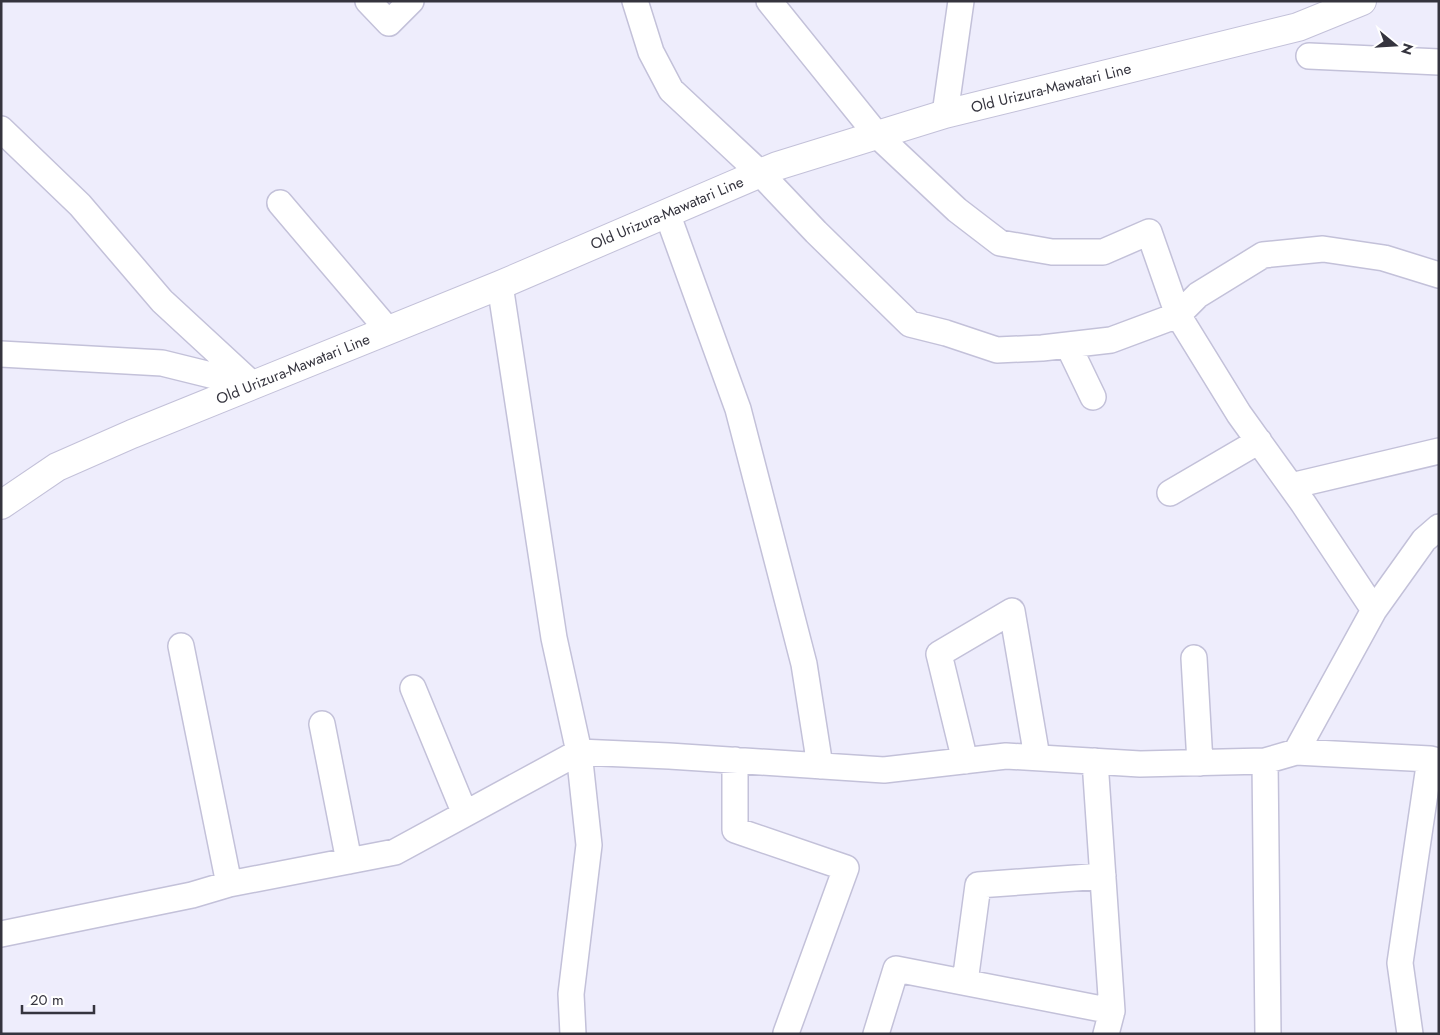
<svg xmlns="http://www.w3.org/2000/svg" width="1440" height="1035" viewBox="0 0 1440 1035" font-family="Jost,sans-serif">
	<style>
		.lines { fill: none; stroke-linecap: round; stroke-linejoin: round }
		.street-casing { stroke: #c3c1d9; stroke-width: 28 }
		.secondary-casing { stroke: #c3c1d9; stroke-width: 30 }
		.street { stroke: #fff; stroke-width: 25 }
		.secondary { stroke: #fff; stroke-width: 28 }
		.labels { text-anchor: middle; stroke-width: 4.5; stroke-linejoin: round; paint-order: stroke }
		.street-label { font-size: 15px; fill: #35343e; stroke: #fff }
	</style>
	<rect width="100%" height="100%" fill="#eeedfc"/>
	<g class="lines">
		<defs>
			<path id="street" d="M368,1L389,23L411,1
				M635,1L651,52L671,90L760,173L816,232L910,324L946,333L997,350L1042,348L1111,340L1178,315L1239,414L1303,503L1374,610
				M769,1L877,135L957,210L1000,243L1052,252H1103L1149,232L1178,315L1198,295L1263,255L1323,249L1384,258L1439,275
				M1309,56L1439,62
				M945,114L961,1
				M1,129L80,205L162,301L253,385
				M280,203L388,330
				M667,213L738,409L804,664L820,766
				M500,285L554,638L579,752L589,845L571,994L573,1034
				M1068,345L1093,397
				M1,354L162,363L251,385
				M1291,486L1439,451
				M1170,493L1259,441
				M181,646L229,884
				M1194,658L1200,763
				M413,688L465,814
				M322,724L349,861
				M1296,752L1374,610L1424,540L1439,527
				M735,760V830L846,868L786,1033
				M965,761L939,654L1012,611L1037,757
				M1095,761L1112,1011
				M1265,761L1268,1034
				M1,934L192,895L229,884L395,852L579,752L669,756L884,770L1006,756L1140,764L1265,761L1296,752L1430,759L1439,761
				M965,982L978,885L1103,876
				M876,1034L896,969L1112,1011L1106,1034
				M1410,1034L1400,963L1430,759"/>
			<path id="secondary" d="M1,505L57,467L132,434L500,285L777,166L945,114L1298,27L1362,1"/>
		</defs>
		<use href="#street" class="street-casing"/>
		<use href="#secondary" class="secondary-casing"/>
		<use href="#street" class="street"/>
		<use href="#secondary" class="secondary"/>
	</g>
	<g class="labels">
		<g class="street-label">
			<text transform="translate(1051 88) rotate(-14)" y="5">Old Urizura-Mawatari Line</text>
			<text transform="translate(667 213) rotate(-23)" y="5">Old Urizura-Mawatari Line</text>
			<text transform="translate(293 369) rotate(-22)" y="5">Old Urizura-Mawatari Line</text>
		</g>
	</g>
	<rect width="1440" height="1035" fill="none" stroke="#35343e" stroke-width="5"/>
	<g transform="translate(1395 45) rotate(108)" stroke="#ffffff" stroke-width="4" paint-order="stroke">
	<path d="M0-4L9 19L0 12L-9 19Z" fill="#35343e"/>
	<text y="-8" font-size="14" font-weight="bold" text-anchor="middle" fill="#35343e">N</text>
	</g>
	<path d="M22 1005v8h72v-8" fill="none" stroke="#35343e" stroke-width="2.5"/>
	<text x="30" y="1005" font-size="15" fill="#35343e" stroke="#ffffff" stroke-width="4" paint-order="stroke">20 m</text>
</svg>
